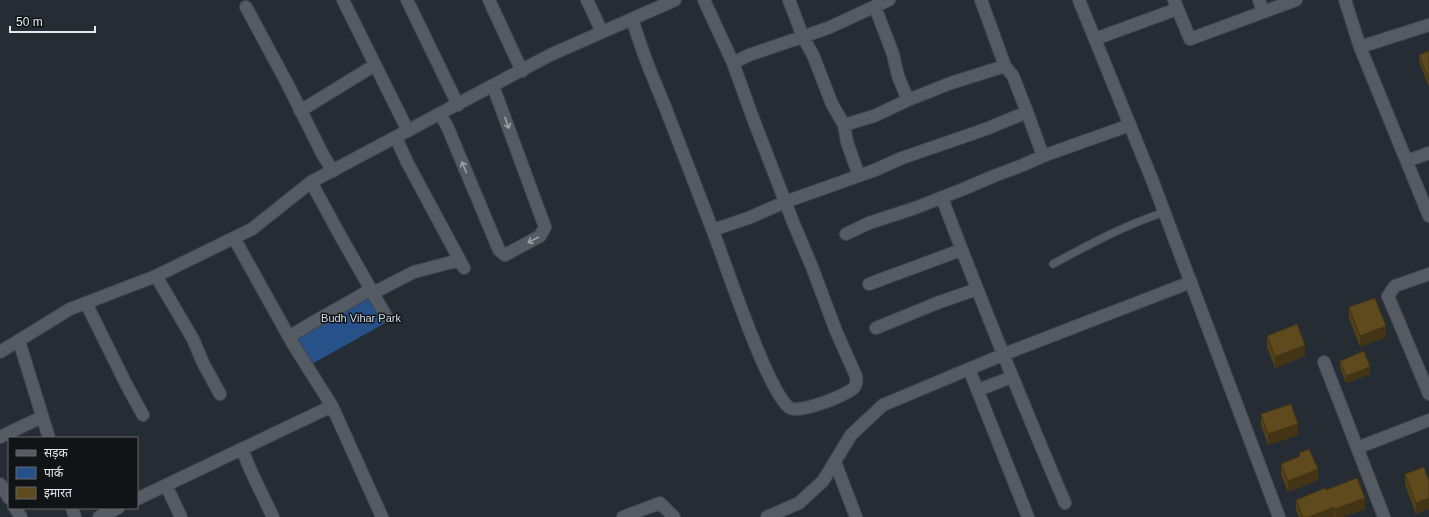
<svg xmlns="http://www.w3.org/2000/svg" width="1429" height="517" viewBox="0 0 1429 517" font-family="Helvetica,'Noto Sans Devanagari',sans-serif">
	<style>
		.green { fill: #275289 }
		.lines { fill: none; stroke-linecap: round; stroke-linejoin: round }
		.lane-casing { stroke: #42474e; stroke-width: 9 }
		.street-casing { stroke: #42474e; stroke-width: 14 }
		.secondary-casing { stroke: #42474e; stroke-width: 14 }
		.lane { stroke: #555b63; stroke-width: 7 }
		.street { stroke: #555b63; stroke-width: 12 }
		.secondary { stroke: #555b63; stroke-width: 12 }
		.wall { fill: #514018 }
		.shaded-wall { fill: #423414 }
		.building { fill: #5e4a1c; stroke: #423414 }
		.oneway { stroke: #9da2a8 }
		.labels { text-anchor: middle; stroke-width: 3; stroke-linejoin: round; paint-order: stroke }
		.park-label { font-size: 11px; fill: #cddaec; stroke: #111417 }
	</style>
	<rect width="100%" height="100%" fill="#262c33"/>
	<path class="green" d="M369,295L385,323L312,364L290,340Z"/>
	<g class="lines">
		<defs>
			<path id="lane" d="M1053,264C1090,244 1125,225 1165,212"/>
			<path id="street" d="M343,0L408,131
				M407,0L458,105
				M489,0L522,71
				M587,0L602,32
				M704,0L733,63L749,55L828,28L889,0
				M789,0L803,37L813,55L832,104L844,125L874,116L908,100L951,83L1005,66L981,0
				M1174,0L1190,39L1296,0
				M1259,0L1263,12
				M1345,0L1360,47L1429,216
				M246,7L288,85L323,155L333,171
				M875,7L893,54L898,76L908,100
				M632,19C637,34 642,50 648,65C654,81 661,96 667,112C684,156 701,199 717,242C728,271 769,395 790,408C798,413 832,400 842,395C851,390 858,389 856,376L836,331L812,267L793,222L754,121L733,63
				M1095,39L1177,9
				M1360,47L1429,25
				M300,111L375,65
				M1027,112L1043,156
				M440,114L447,126L499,250L505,255L540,236L545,227L493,86
				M844,125L847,142L859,176
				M396,138L407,162L464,268
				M1407,161L1429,153
				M311,182L341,237L386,316
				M942,198C981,301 1022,402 1065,503
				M713,230L751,217L785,202L875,170L902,158L986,129L1027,112L1013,76L1005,66
				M846,234L869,223L915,208L961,190L994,176L1023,165L1043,156L1130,125
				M234,238L293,344L332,406
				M1429,274L1395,286L1388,296L1429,394
				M156,276L193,339L203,363L220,394
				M869,284L961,250
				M373,293L414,272L460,260
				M86,303L126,384L143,415
				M876,328L937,303L977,289
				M289,337C315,320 344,306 371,289
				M19,341L49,438
				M1324,362L1384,517
				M969,369L1028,517
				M978,390L1012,377
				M0,437L42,417
				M1357,448L1429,420
				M242,449L250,469L273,517
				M835,462L856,517
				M0,484L9,498
				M166,485L181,517
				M137,499L332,406L382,517
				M15,508L21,517
				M72,508L75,517
				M99,517L118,508
				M623,517L660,503L674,517
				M767,517L799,503L823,481L851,435L883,405L1007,353L1191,282"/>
			<path id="secondary" d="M1079,0L1153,182L1279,517
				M0,352L70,309L156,276L252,229L311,182L550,55L675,0"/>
		</defs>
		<use href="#lane" class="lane-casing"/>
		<use href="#street" class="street-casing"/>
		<use href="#secondary" class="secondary-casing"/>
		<use href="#lane" class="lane"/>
		<use href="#street" class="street"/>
		<use href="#secondary" class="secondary"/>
	</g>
	<path class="wall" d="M1429,51V87L1419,62V55Z
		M1349,307L1386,337L1360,347L1349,318Z
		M1267,336L1305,356L1275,368L1267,347Z
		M1340,361L1370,374L1346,383L1340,368Z
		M1261,414L1298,435L1268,445L1261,425Z
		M1299,453L1318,480L1288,492L1281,475V464L1299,457Z
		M1405,474L1429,481L1416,514L1405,485Z
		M1326,490L1365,509L1343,517H1299L1296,511V500Z"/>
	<path class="shaded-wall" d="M1386,326V337L1360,347V336Z
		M1305,345V356L1275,368V357Z
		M1370,367V374L1346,383V376Z
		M1298,424V435L1268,445V434Z
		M1318,469V480L1288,492V481Z
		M1365,498V509L1343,517H1335V509Z
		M1429,498V509L1416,514V503Z
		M1334,507V517H1309Z"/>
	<path class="building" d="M1429,51V80L1419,55Z
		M1375,298L1386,326L1360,336L1349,307Z
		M1297,324L1305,345L1275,357L1267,336Z
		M1364,351L1370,367L1346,376L1340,361Z
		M1291,404L1298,424L1268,434L1261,414Z
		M1309,449L1318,469L1288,481L1281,464L1300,456L1299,453Z
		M1424,467L1429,481V498L1416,503L1405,474Z
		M1357,478L1365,498L1335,509L1334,507L1309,517H1303L1296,500L1325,488L1326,490Z"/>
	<defs><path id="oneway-shaft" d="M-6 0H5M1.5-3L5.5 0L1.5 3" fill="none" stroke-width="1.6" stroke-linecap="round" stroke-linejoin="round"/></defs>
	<g class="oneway">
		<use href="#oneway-shaft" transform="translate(507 123) rotate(70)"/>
		<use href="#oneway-shaft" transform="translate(464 167) rotate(-113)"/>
		<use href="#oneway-shaft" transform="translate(533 240) rotate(153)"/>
	</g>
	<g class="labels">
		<g class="park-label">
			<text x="361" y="322">Budh Vihar Park</text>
		</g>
	</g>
	<rect x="8" y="437" width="130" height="72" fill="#111417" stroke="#66696d"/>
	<rect x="16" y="450" width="20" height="6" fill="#555b63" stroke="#66696d"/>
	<text x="44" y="457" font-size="12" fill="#e5e9ee">सड़क</text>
	<rect x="16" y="467" width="20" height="12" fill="#275289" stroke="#66696d"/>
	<text x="44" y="477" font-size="12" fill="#e5e9ee">पार्क</text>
	<rect x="16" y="487" width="20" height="12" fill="#5e4a1c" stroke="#66696d"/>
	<text x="44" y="497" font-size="12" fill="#e5e9ee">इमारत</text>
	<path d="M10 26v6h85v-6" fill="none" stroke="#e5e9ee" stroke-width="2"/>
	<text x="16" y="26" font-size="12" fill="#e5e9ee" stroke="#111417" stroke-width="3" paint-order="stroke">50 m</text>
</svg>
